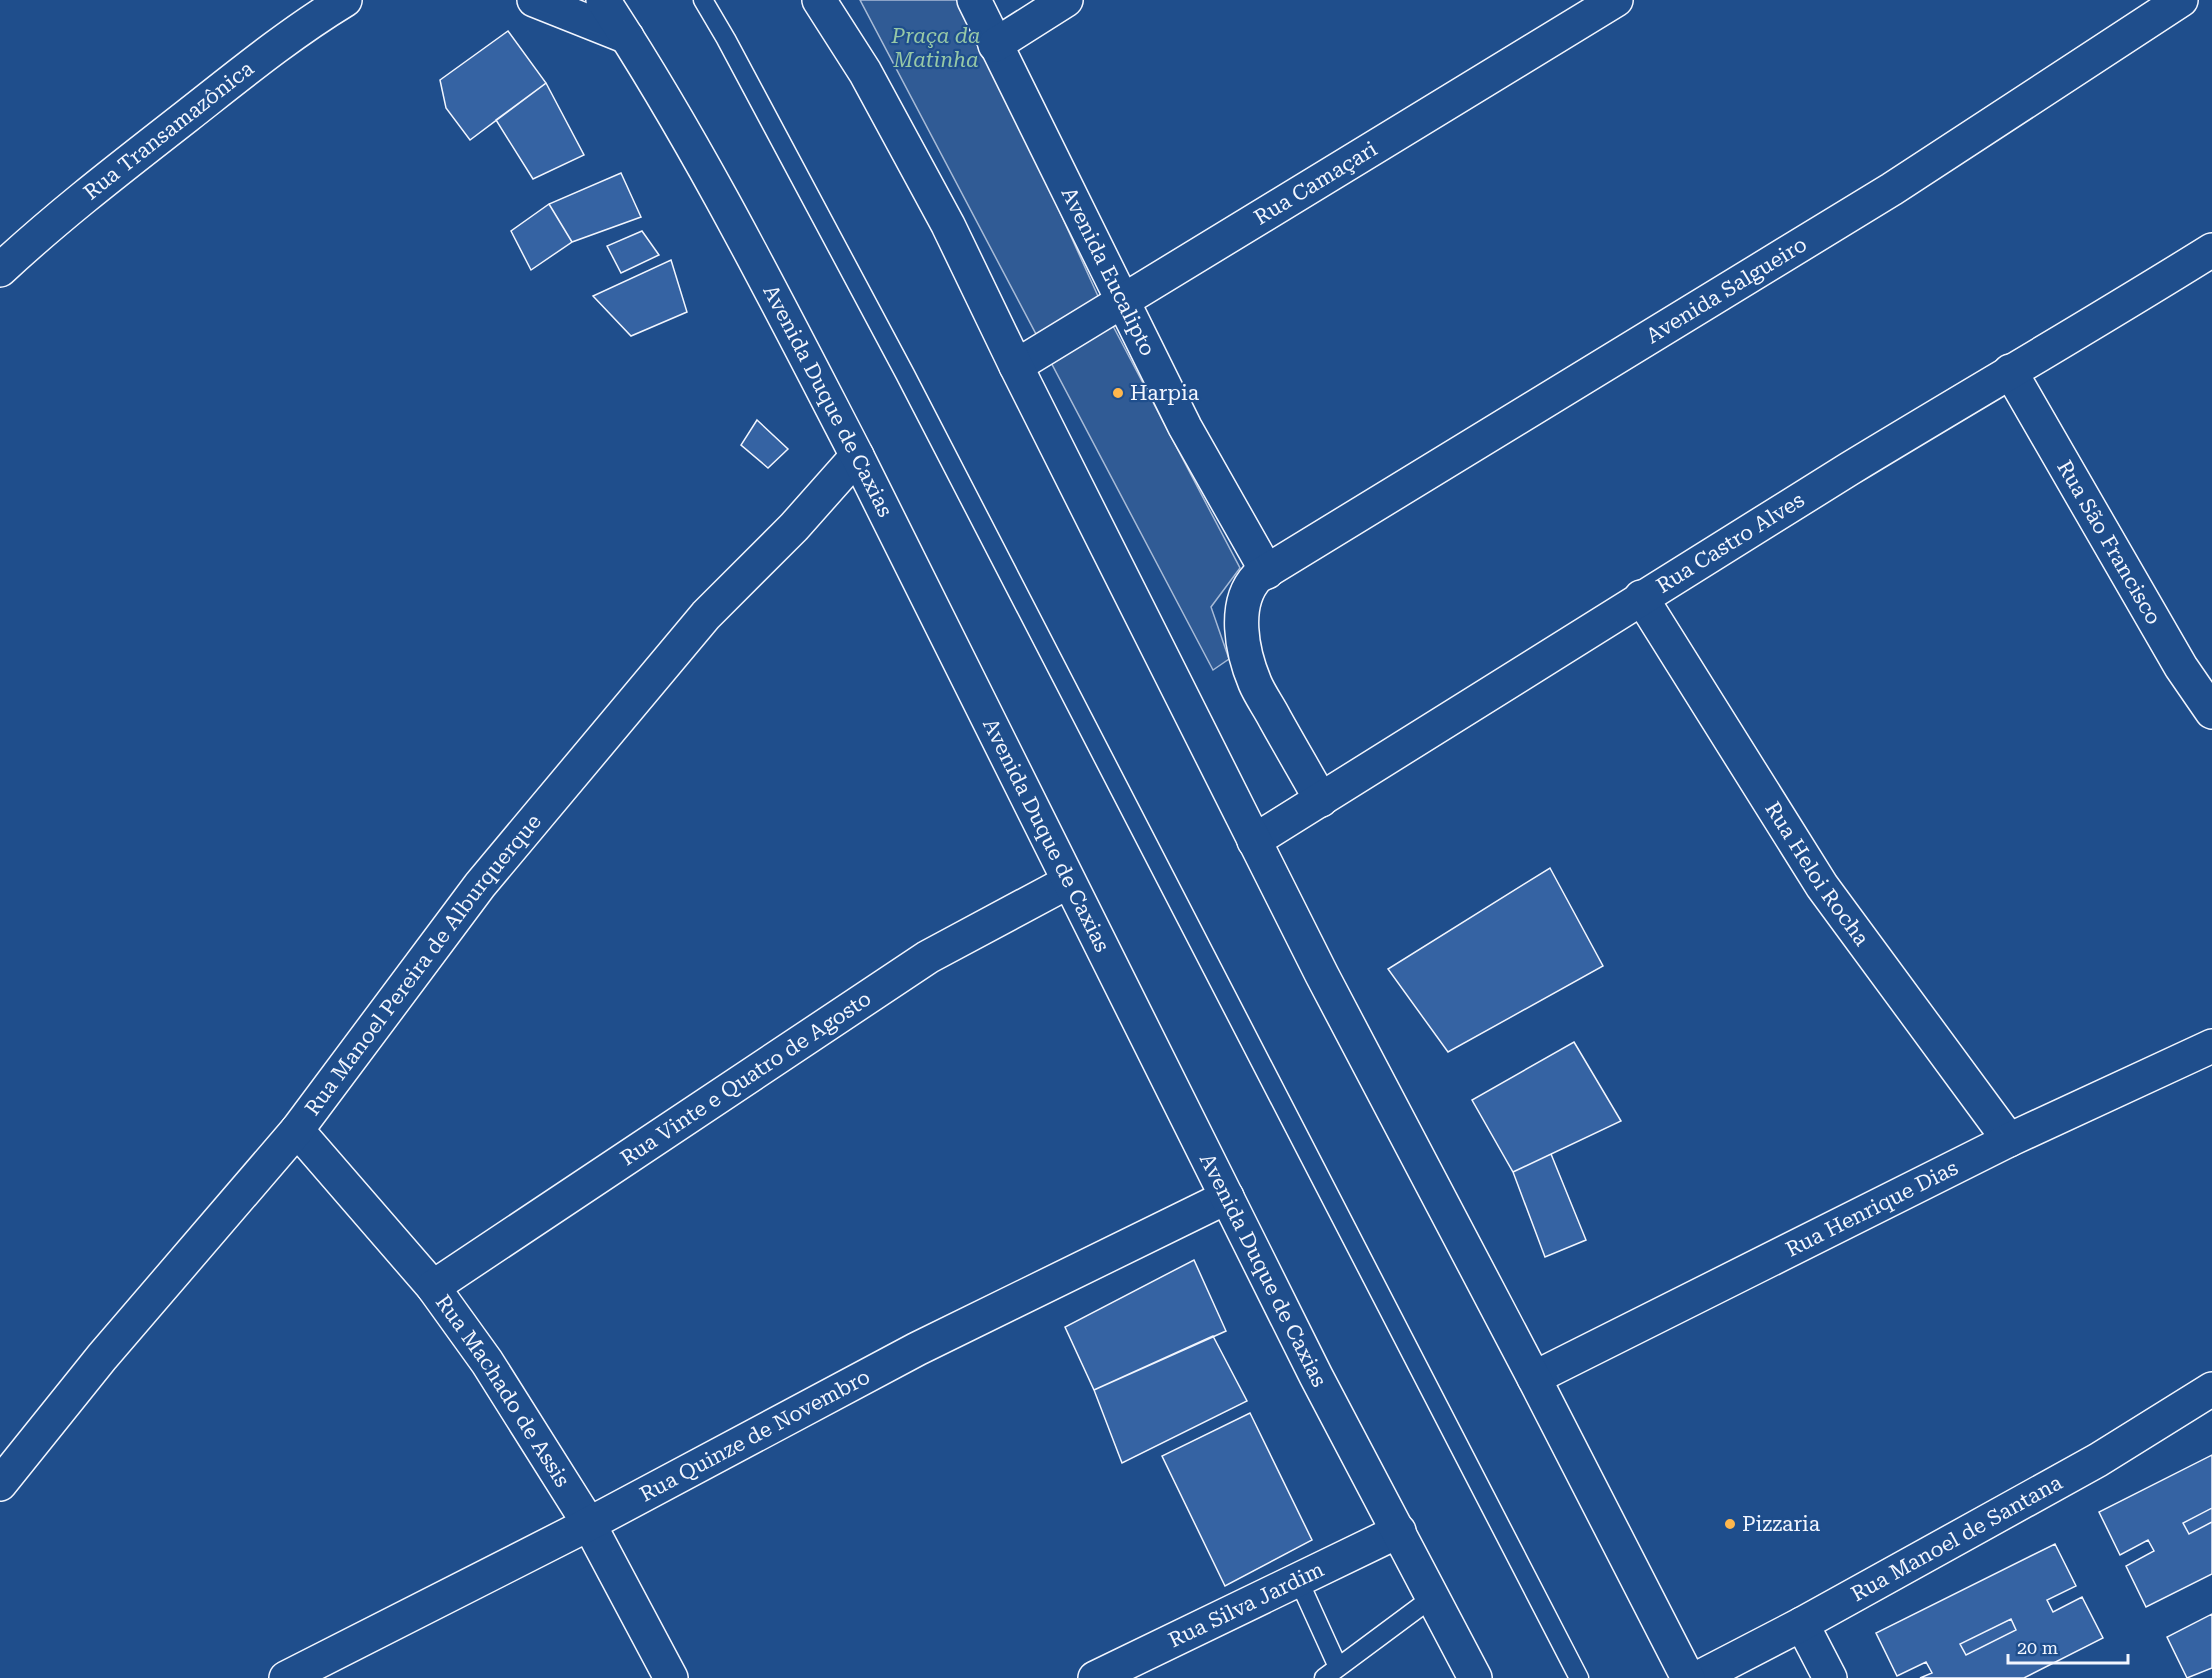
<svg xmlns="http://www.w3.org/2000/svg" width="2212" height="1678" viewBox="0 0 2212 1678" font-family="'Roboto Serif',serif">
	<style>
		.built { fill: #305b95; stroke: #a8bbd7; stroke-width: 1.5 }
		.building { fill: #3563a3; stroke: #f2f6ff; stroke-width: 1.5 }
		.lines { fill: none; stroke-linecap: round; stroke-linejoin: round }
		.service-casing { stroke: #f2f6ff; stroke-width: 21 }
		.minor-casing { stroke: #f2f6ff; stroke-width: 36 }
		.trunk-casing { stroke: #f2f6ff; stroke-width: 36 }
		.service { stroke: #1f4e8c; stroke-width: 18 }
		.minor { stroke: #1f4e8c; stroke-width: 33 }
		.trunk { stroke: #1f4e8c; stroke-width: 33 }
		.poi-dot { fill: #ffb74d; stroke: #1f4e8c; stroke-width: 2 }
		.labels { text-anchor: middle; stroke-width: 4.5; stroke-linejoin: round; paint-order: stroke }
		.park-label { font-size: 21px; font-style: italic; fill: #97c8a6; stroke: #1f4e8c }
		.street-label { font-size: 21px; fill: #f2f6ff; stroke: #1f4e8c }
		.poi-label { font-size: 21px; fill: #f2f6ff; stroke: #1f4e8c; text-anchor: start }
	</style>
	<rect width="100%" height="100%" fill="#1f4e8c"/>
	<path class="built" d="M860,0H964L1102,305L1240,568L1211,607L1229,659L1213,670Z"/>
	<path class="building" d="M508,31L546,83L470,140L446,108L440,80Z
		M546,83L584,155L533,179L496,120Z
		M621,173L641,217L572,242L549,204Z
		M549,204L572,242L531,270L511,231Z
		M642,231L659,255L621,273L607,246Z
		M671,260L687,312L631,336L593,296Z
		M757,420L788,449L768,468L741,445Z
		M1550,868L1603,966L1448,1052L1388,969Z
		M1574,1042L1621,1121L1513,1172L1472,1100Z
		M1551,1154L1586,1240L1545,1257L1513,1172Z
		M1194,1260L1226,1331L1094,1390L1065,1327Z
		M1213,1336L1247,1401L1122,1463L1094,1390Z
		M1250,1413L1312,1540L1225,1586L1162,1456Z
		M2212,1455V1574L2146,1607L2126,1566L2154,1551L2148,1540L2120,1555L2099,1512Z
		M2212,1508V1522L2189,1534L2183,1523Z
		M2055,1544L2076,1586L2047,1600L2053,1612L2082,1597L2103,1638L2024,1678H1920L1932,1673L1926,1662L1897,1676L1876,1633Z
		M2212,1614V1668L2187,1678L2167,1637Z
		M2011,1619L2016,1630L1966,1655L1960,1644Z"/>
	<g class="lines">
		<defs>
			<path id="service" d="M703,0L726,39L905,374L1579,1678
				M1298,1579L1338,1667
				M1324,1678L1433,1597"/>
			<g id="minor">
				<path d="M534,0L627,37"/>
				<path id="s1" d="M974,0L1185,427L1267,572"/>
				<path d="M995,45L1066,0"/>
				<path id="s2" d="M0,270C59,215 123,166 187,116C238,76 289,34 345,0"/>
				<path id="s3" d="M1016,366L1616,0"/>
				<path id="s4" d="M2010,371L2181,667L2212,712"/>
				<path id="s5" d="M1641,597L1822,886L2009,1140"/>
				<path id="s6" d="M1321,800C1306,773 1290,746 1275,719C1269,707 1260,695 1255,683C1242,652 1232,604 1257,577L1892,189L2181,0"/>
				<path id="s7" d="M1254,841C1453,718 1650,592 1849,469C1969,396 2092,325 2212,250"/>
				<path id="s8" d="M297,1130L433,1287L487,1362L589,1524L671,1678"/>
				<path id="s9" d="M433,1287L928,957L1068,882"/>
				<path id="s10" d="M1534,1378L2009,1140L2212,1046"/>
				<path id="s11" d="M0,1484L102,1357L297,1130L480,885L706,615L794,527L857,456"/>
				<path d="M1802,1624L1830,1678"/>
				<path id="s12" d="M286,1678L589,1524L917,1349L1227,1197"/>
				<path id="s13" d="M1095,1678L1399,1531"/>
				<path id="s14" d="M1698,1678L1802,1624L2098,1460L2212,1389"/>
			</g>
			<g id="trunk">
				<path id="s15" d="M603,0C699,146 777,302 857,456L1316,1376L1475,1678"/>
				<path d="M819,0L865,72L948,225L1016,366L1322,975L1534,1378L1688,1678"/>
			</g>
		</defs>
		<use href="#service" class="service-casing"/>
		<use href="#minor" class="minor-casing"/>
		<use href="#trunk" class="trunk-casing"/>
		<use href="#service" class="service"/>
		<use href="#minor" class="minor"/>
		<use href="#trunk" class="trunk"/>
	</g>
	<g class="poi-dot">
		<circle cx="1118" cy="393" r="6"/>
		<circle cx="1730" cy="1524" r="6"/>
	</g>
	<g class="labels">
		<g class="park-label">
			<text x="936" y="43">Praça da<tspan x="936" dy="24">Matinha</tspan></text>
		</g>
		<g class="street-label">
			<text dy="7" stroke="none"><textPath href="#s2" startOffset="219">Rua Transamazônica</textPath></text>
			<text dy="7" stroke="none"><textPath href="#s3" startOffset="351">Rua Camaçari</textPath></text>
			<text dy="7" stroke="none"><textPath href="#s1" startOffset="303">Avenida Eucalipto</textPath></text>
			<text dy="7" stroke="none"><textPath href="#s6" startOffset="796">Avenida Salgueiro</textPath></text>
			<text dy="7" stroke="none"><textPath href="#s15" startOffset="460">Avenida Duque de Caxias</textPath></text>
			<text dy="7" stroke="none"><textPath href="#s7" startOffset="562">Rua Castro Alves</textPath></text>
			<text dy="7" stroke="none"><textPath href="#s4" startOffset="198">Rua São Francisco</textPath></text>
			<text dy="7" stroke="none"><textPath href="#s15" startOffset="946">Avenida Duque de Caxias</textPath></text>
			<text dy="7" stroke="none"><textPath href="#s5" startOffset="328">Rua Heloi Rocha</textPath></text>
			<text dy="7" stroke="none"><textPath href="#s11" startOffset="670">Rua Manoel Pereira de Alburquerque</textPath></text>
			<text dy="7" stroke="none"><textPath href="#s9" startOffset="376">Rua Vinte e Quatro de Agosto</textPath></text>
			<text dy="7" stroke="none"><textPath href="#s10" startOffset="378">Rua Henrique Dias</textPath></text>
			<text dy="7" stroke="none"><textPath href="#s15" startOffset="1432">Avenida Duque de Caxias</textPath></text>
			<text dy="7" stroke="none"><textPath href="#s8" startOffset="333">Rua Machado de Assis</textPath></text>
			<text dy="7" stroke="none"><textPath href="#s12" startOffset="528">Rua Quinze de Novembro</textPath></text>
			<text dy="7" stroke="none"><textPath href="#s14" startOffset="294">Rua Manoel de Santana</textPath></text>
			<text dy="7" stroke="none"><textPath href="#s13" startOffset="168">Rua Silva Jardim</textPath></text>
		</g>
		<g class="poi-label">
			<text x="1130" y="400">Harpia</text>
			<text x="1742" y="1531">Pizzaria</text>
		</g>
	</g>
	<path d="M2008 1654v9h120v-9" fill="none" stroke="#f2f6ff" stroke-width="3"/>
	<text x="2017" y="1654" font-size="18" fill="#f2f6ff" stroke="#1f4e8c" stroke-width="4.5" paint-order="stroke">20 m</text>
</svg>
